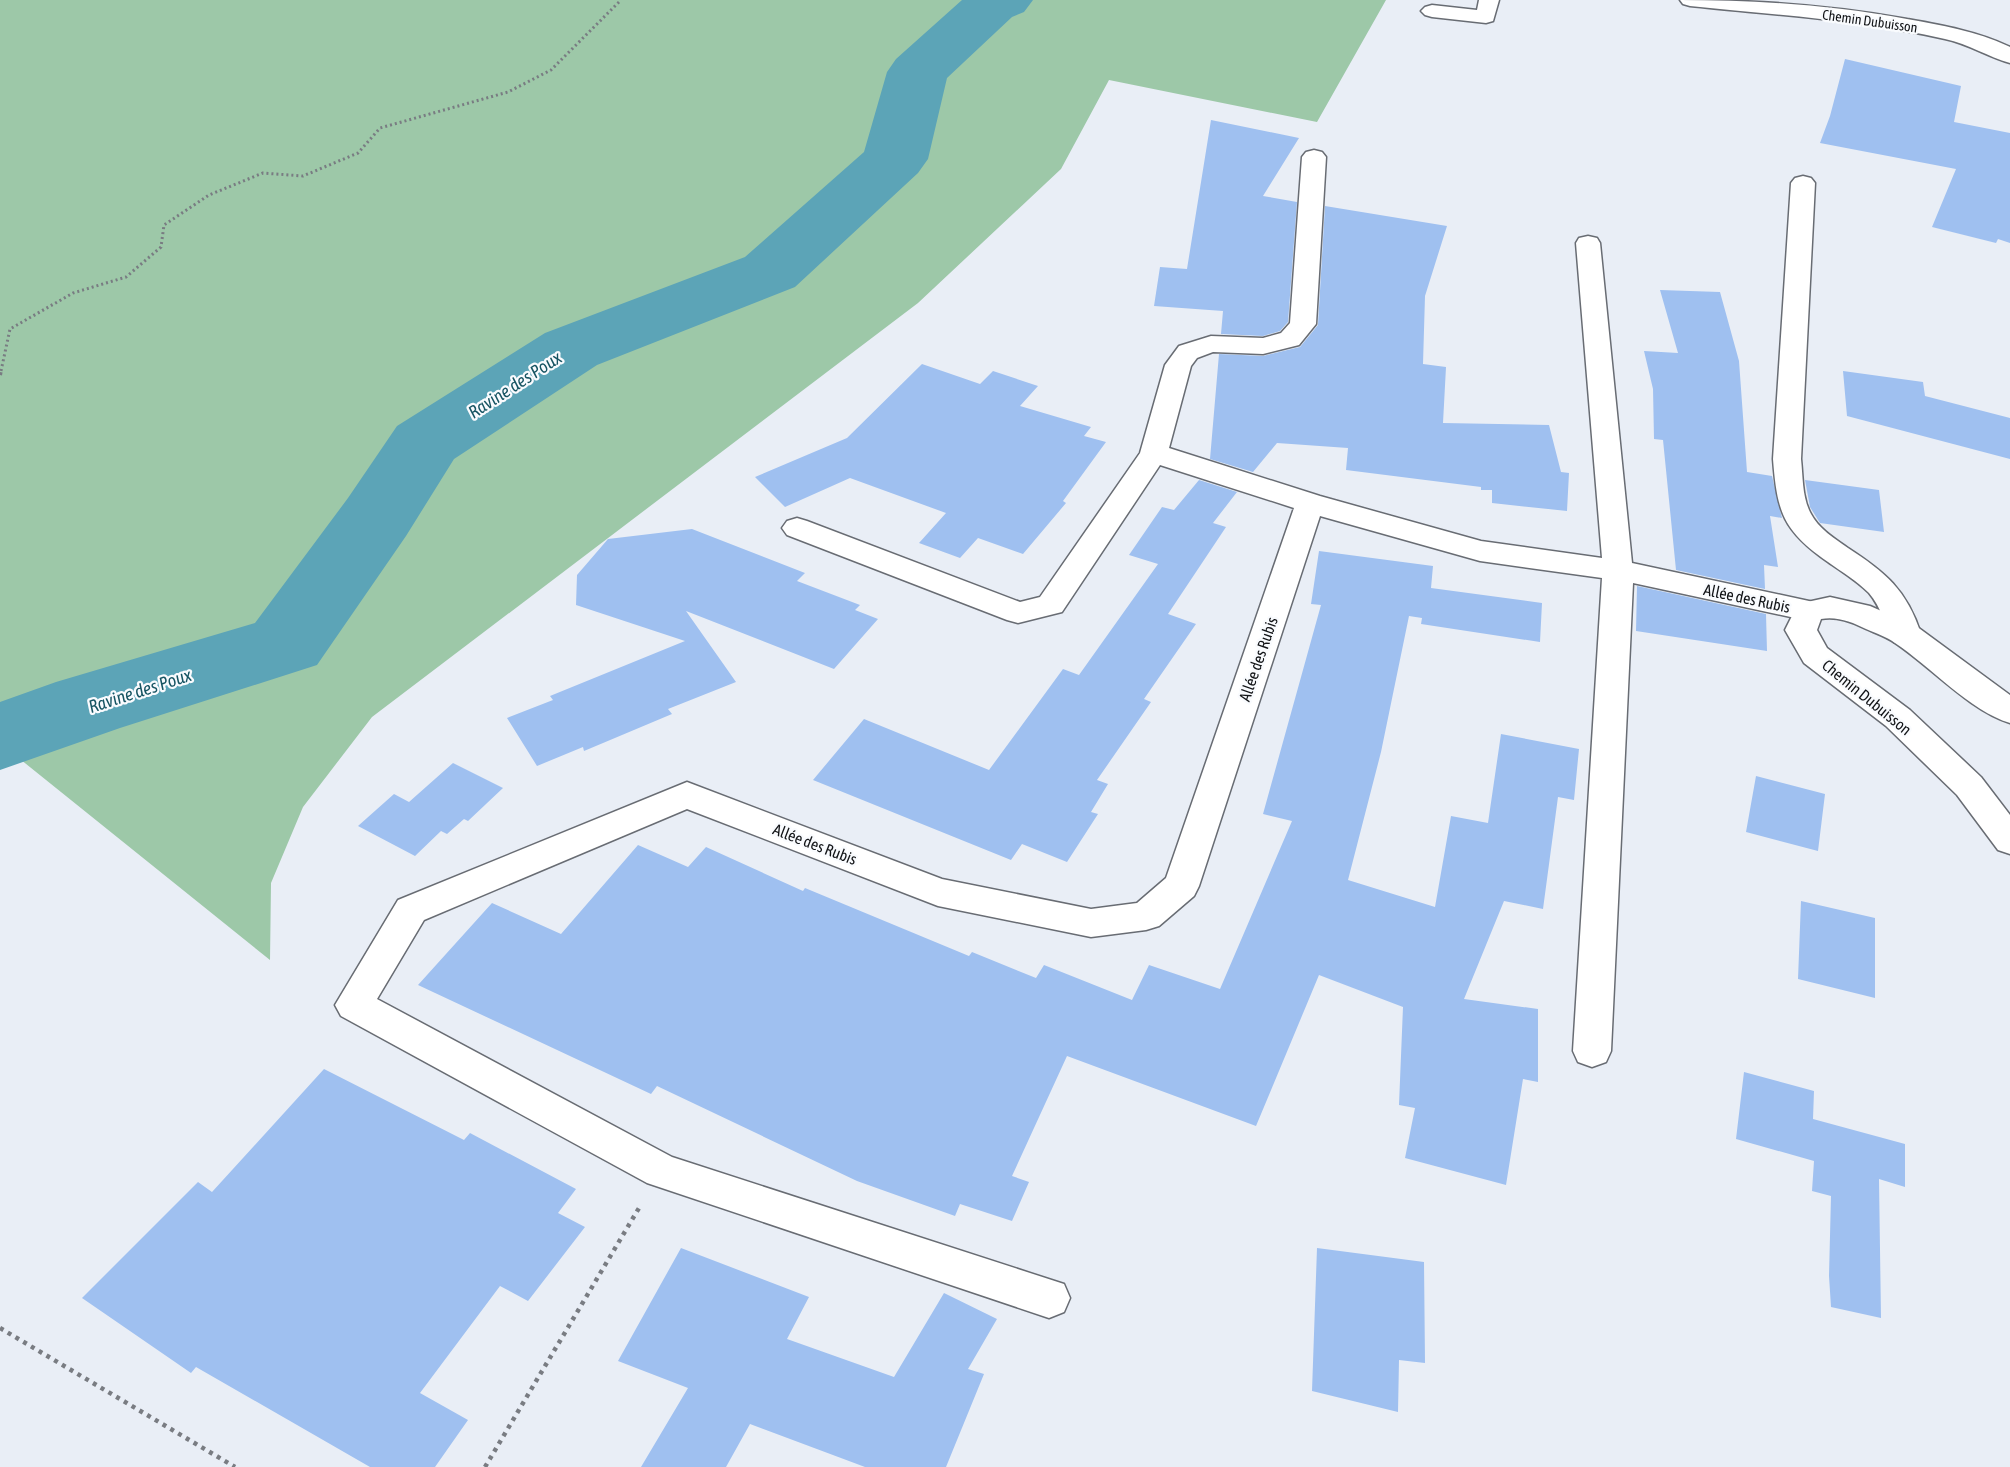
<svg xmlns="http://www.w3.org/2000/svg" width="2010" height="1467" viewBox="0 0 2010 1467" font-family="'Asap Condensed',sans-serif">
	<style>
		.green { fill: #9dc8a8 }
		.lines { fill: none; stroke-linecap: round; stroke-linejoin: round }
		.river { fill: #5ca4b7; fill-rule: evenodd }
		.building { fill: #9fc0f0 }
		.minor-casing { stroke: #686c73; stroke-width: 3 }
		.secondary-casing { stroke: #686c73; stroke-width: 3 }
		.path-far2 { stroke: #797c82; stroke-width: 3; stroke-dasharray: 2 3; stroke-linecap: butt }
		.path-far1 { stroke: #797c82; stroke-width: 4; stroke-dasharray: 3 4.5; stroke-linecap: butt }
		.path { stroke: #797c82; stroke-width: 4.5; stroke-dasharray: 4 5; stroke-linecap: butt }
		.minor { fill: #fff; fill-rule: evenodd }
		.secondary { fill: #fff; fill-rule: evenodd }
		.labels { text-anchor: middle; stroke-width: 4.5; stroke-linejoin: round; paint-order: stroke }
		.far-street-label { font-size: 14px; fill: #121417; stroke: #f9fbfe }
		.street-label { font-size: 16px; fill: #121417; stroke: #f9fbfe }
		.water-label { font-size: 18px; font-style: italic; fill: #165462; stroke: #f9fbfe }
	</style>
	<rect width="100%" height="100%" fill="#e9eef6"/>
	<path class="green" d="M0,0H1386L1317,122L1109,80L1061,169L918,303L372,717L303,807L271,883L270,960L0,743Z"/>
	<g class="lines">
		<path class="river" d="M962,0H1033L1024,12L1012,17L947,78L928,159L918,173L795,287L597,365L454,459L406,536L317,665L120,728L0,770V702L56,682L255,623L348,498L397,426L545,333L745,257L864,152L887,72L896,59Z"/>
	</g>
	<path class="building" d="M1845,59L1961,86L1954,122L2010,133V243L1998,239L1996,243L1932,227L1956,169L1820,143L1830,116Z
		M1211,120L1299,138L1263,196L1297,202L1288,322L1280,331L1263,336L1221,334L1223,311L1154,306L1160,267L1187,269Z
		M1325,206L1447,226L1425,296L1423,364L1446,367L1443,423L1549,425L1561,472L1569,473L1567,511L1492,503V490H1481V487L1346,470L1348,448L1277,443L1253,472L1210,459L1219,354L1263,356L1300,347L1318,325Z
		M1660,290L1720,292L1739,361L1747,472L1772,476L1782,518L1770,516L1778,567L1764,565L1765,589L1676,570L1663,440L1654,439L1653,389L1644,351L1678,353Z
		M922,364L980,384L993,371L1038,386L1020,406L1091,427L1084,436L1106,442L1063,501L1066,503L1023,554L978,538L960,558L919,543L946,513L850,478L785,507L755,477L847,438Z
		M1843,371L1923,382L1925,396L2010,418V459L1847,416Z
		M1199,480L1237,492L1213,523L1226,527L1168,614L1196,624L1144,699L1151,702L1097,780L1108,784L1091,812L1098,814L1067,862L1022,844L1011,860L813,780L864,719L989,770L1063,669L1079,675L1158,564L1129,555L1162,507L1174,510Z
		M1805,480L1879,490L1884,532L1820,523L1810,507Z
		M692,529L805,573L797,581L860,605L855,610L878,619L834,669L686,611L736,682L668,709L672,714L584,751L583,747L537,766L507,718L553,700L550,696L685,641L576,605L577,575L608,539Z
		M1319,551L1433,566L1431,588L1542,603L1540,642L1421,624L1422,618L1409,616L1381,752L1348,880L1435,907L1451,816L1488,823L1501,734L1579,749L1574,800L1558,797L1543,909L1504,901L1464,999L1538,1009V1082L1523,1079L1506,1185L1405,1158L1415,1108L1399,1105L1403,1007L1319,975L1256,1126L1067,1056L1012,1176L1029,1182L1012,1221L960,1204L955,1216L857,1181L657,1086L651,1094L418,985L492,903L561,934L638,845L688,867L706,847L803,891L805,888L969,956L972,952L1036,978L1044,965L1132,1000L1149,965L1220,989L1292,821L1263,814L1321,605L1311,604Z
		M1637,586L1766,614L1767,651L1636,631Z
		M453,763L503,788L468,821L464,819L447,834L441,831L415,856L358,826L394,794L409,802Z
		M1756,776L1825,794L1818,851L1746,832Z
		M1801,901L1875,918V998L1798,979Z
		M324,1069L464,1140L470,1133L576,1189L558,1213L585,1227L528,1301L500,1286L420,1393L468,1420L435,1467H370L196,1367L191,1373L82,1298L198,1182L212,1192Z
		M1744,1072L1814,1091L1813,1119L1905,1144V1187L1879,1179L1881,1318L1831,1307L1829,1276L1831,1196L1812,1191L1814,1161L1736,1139Z
		M681,1248L809,1297L787,1339L894,1377L944,1293L997,1319L968,1369L984,1374L946,1467H865L750,1424L726,1467H641L688,1388L618,1361Z
		M1317,1248L1424,1262L1425,1363L1399,1360L1398,1412L1312,1391Z"/>
	<g class="lines">
		<defs>
			<path id="minor" d="M1479,0H1499L1493,21L1486,23L1432,17L1425,15L1421,11L1425,7L1432,5L1477,10Z
				M1314,150L1322,152L1326,157L1316,324L1299,345L1263,354L1213,352L1197,358L1191,366L1169,448L1320,496L1481,541L1602,558L1576,243L1579,238L1588,236L1597,238L1600,243L1632,563L1809,601L1820,604L1824,611L1820,618L1809,621L1633,583L1611,1051L1606,1062L1592,1067L1578,1062L1573,1051L1602,578L1480,561L1320,516L1199,886L1194,896L1159,926L1146,930L1091,937L938,906L687,809L424,920L377,999L672,1157L1064,1284L1070,1298L1064,1312L1049,1318L647,1183L341,1016L335,1005L398,900L687,782L942,879L1091,909L1137,903L1166,878L1294,508L1160,465L1062,612L1018,623L1007,620L787,535L782,528L787,521L797,518L807,521L1020,602L1040,597L1140,453L1165,365L1179,346L1211,336L1263,338L1281,333L1290,323L1302,157L1306,152Z
				M1803,176L1811,178L1815,183L1801,459C1803,477 1802,498 1811,514C1818,528 1835,539 1848,548C1885,572 1907,590 1921,634L1916,642L1905,645L1894,642C1884,625 1882,608 1869,593C1857,581 1842,572 1828,562C1783,531 1777,512 1773,459L1791,183L1795,178Z"/>
			<path id="secondary" d="M1680,0C1756,0 1831,5 1907,19C1941,25 1976,31 2008,46L2010,47V63C1988,57 1969,44 1945,39C1862,20 1775,15 1690,6L1683,4Z
				M1830,597L1870,606L1916,626L2010,695V723C1970,711 1930,666 1895,643C1887,637 1875,633 1866,629C1852,622 1837,616 1821,619L1817,630L1827,648L1910,710L1981,777L2010,815V854L1998,850L1957,795L1886,726L1804,663L1785,630L1798,604Z"/>
		</defs>
		<use href="#minor" class="minor-casing"/>
		<use href="#secondary" class="secondary-casing"/>
		<path class="path-far2" d="M1,371L10,329L73,293L126,277L161,247L164,225L209,195L263,173L303,176L358,153L380,128L508,92L551,70L621,0"/>
		<path class="path-far1" d="M0,375L1,370"/>
		<path class="path" d="M0,1328L235,1467
			M485,1467L639,1208"/>
		<use href="#minor" class="minor"/>
		<use href="#secondary" class="secondary"/>
	</g>
	<g class="labels">
		<g class="far-street-label">
			<text transform="translate(1870 21) rotate(8)" y="5">Chemin Dubuisson</text>
		</g>
		<g class="street-label">
			<text transform="translate(1747 598) rotate(12)" y="6">Allée des Rubis</text>
			<text transform="translate(1258 659) rotate(-71)" y="6">Allée des Rubis</text>
			<text transform="translate(1867 697) rotate(39)" y="6">Chemin Dubuisson</text>
			<text transform="translate(815 844) rotate(21)" y="6">Allée des Rubis</text>
		</g>
		<g class="water-label">
			<text transform="translate(515 385) rotate(-33)" y="6">Ravine des Poux</text>
			<text transform="translate(140 691) rotate(-18)" y="6">Ravine des Poux</text>
		</g>
	</g>
</svg>
